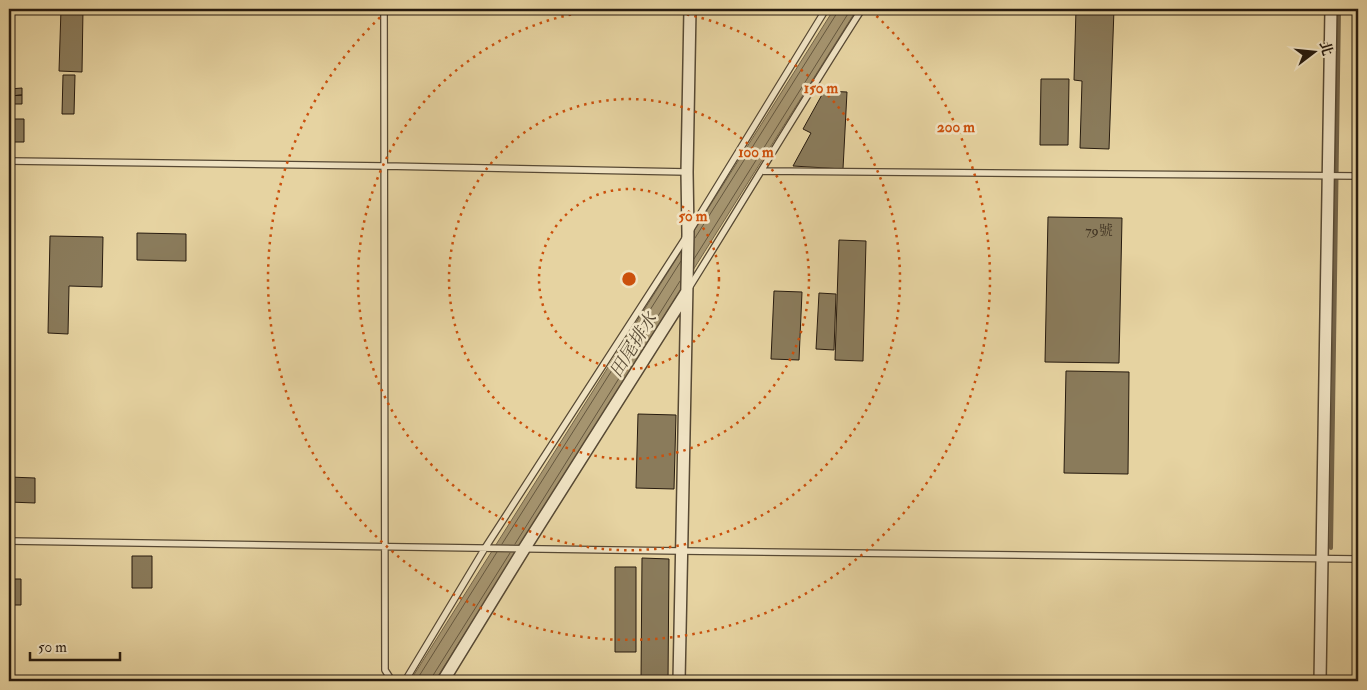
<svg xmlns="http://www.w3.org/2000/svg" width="1367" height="690" viewBox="0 0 1367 690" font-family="'IM FELL Double Pica','Noto Serif TC',serif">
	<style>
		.water { fill: #a5946f; stroke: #736449 }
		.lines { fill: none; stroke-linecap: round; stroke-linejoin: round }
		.shore { stroke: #66583f; stroke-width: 1 }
		.stream { stroke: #736449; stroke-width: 4 }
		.building { fill: #8a7b5b; stroke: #271b0f }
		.service-casing { stroke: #574934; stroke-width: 8 }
		.minor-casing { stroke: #574934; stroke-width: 14 }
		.service { stroke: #efe2c2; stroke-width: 5.5 }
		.minor { stroke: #efe2c2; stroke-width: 11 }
		.ring { fill: none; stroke: #cb500c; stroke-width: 2.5; stroke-dasharray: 2.5 5 }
		.labels { text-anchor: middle; stroke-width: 5; stroke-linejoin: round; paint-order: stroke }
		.number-label { font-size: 14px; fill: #403322 }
		.water-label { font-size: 18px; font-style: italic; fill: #594b35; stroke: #efe2c2 }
		.centre { fill: #cb500c; stroke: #efe2c2; stroke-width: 2.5 }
		.ring-label { font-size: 15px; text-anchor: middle; font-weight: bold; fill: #cb500c; stroke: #efe2c2; stroke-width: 5; stroke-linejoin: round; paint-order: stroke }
	</style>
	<rect width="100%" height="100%" fill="#e6d3a1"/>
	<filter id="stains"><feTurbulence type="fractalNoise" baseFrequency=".004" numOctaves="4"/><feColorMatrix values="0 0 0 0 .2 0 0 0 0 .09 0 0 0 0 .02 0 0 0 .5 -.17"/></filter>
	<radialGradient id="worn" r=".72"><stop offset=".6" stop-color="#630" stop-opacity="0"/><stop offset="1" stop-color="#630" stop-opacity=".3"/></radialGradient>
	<path class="water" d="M834,9H857L435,681H410Z"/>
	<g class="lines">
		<path class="shore" d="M695,238L837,13V9
			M694,259L851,9
			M502,544L681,261
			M515,544L680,281
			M416,681L497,552
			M432,681V677L510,553"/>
		<path class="stream" d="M1331,548L1339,9"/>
	</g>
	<path class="building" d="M61,9H83L82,72L59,71Z
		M1076,9H1114L1109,149L1080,148L1082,81L1074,80Z
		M63,75H75L74,114H62Z
		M1041,79H1069L1068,145H1040Z
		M22,88V95L9,96V89Z
		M824,91L847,92L843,169L793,166L811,133L803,129Z
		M22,95V104H9V96Z
		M12,119H24V142H13Z
		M1048,217L1122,218L1119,363L1045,362Z
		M137,233L186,234V261L137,260Z
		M50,236L103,237L102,287L69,286L68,334L48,333Z
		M839,240L866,241L863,361L835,360Z
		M774,291L802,292L799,360L771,359Z
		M819,293L836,294L834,350L816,349Z
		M1066,371L1129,372L1128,474L1064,473Z
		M638,414L676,415L674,489L636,488Z
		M9,477L35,478V503L9,502Z
		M132,556H152V588H132Z
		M642,558L669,559L668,681H641Z
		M615,567H636V652H615Z
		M9,579H21V605H9Z"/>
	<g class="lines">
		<defs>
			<path id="service" d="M384,9L385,670L392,681
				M9,161L384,166L687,172
				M762,171L1358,176
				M689,288C747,195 803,101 862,9
				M9,541L681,551L1358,559
				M405,681L485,548L688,234L826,9"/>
			<path id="minor" d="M443,681L524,549L686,293
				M679,681L688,234L687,172L690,9
				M1320,681L1331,9"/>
		</defs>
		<use href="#service" class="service-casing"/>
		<use href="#minor" class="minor-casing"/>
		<use href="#service" class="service"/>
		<use href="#minor" class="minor"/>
	</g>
	<g class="ring">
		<circle cx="629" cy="279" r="90"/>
		<circle cx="629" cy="279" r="180"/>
		<path d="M650 9A271 271 0 1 1 608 9"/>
		<path d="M871 11A361 361 0 1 1 387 11"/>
	</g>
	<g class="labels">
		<g class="number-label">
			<text x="1099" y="235">79號</text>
		</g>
		<g class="water-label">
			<text transform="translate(633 345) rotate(-58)" y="6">田尾排水</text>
		</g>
	</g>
	<circle cx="629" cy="279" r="8" class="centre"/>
	<g class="ring-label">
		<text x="821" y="93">150 m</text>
		<text x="956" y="132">200 m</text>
		<text x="756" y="157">100 m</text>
		<text x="693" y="221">50 m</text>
	</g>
	<rect width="1367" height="690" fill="none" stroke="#e6d3a1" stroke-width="30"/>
	<rect x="10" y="10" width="1347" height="670" fill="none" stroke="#271b0f" stroke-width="2.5"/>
	<rect x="15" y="15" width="1337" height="660" fill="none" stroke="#271b0f"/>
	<g transform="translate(1314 52) rotate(74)" stroke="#efe2c2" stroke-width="4" paint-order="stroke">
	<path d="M0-4L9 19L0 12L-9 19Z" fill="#271b0f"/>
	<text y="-8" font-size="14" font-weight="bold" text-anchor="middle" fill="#271b0f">北</text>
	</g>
	<path d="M30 652v8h90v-8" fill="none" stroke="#271b0f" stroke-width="2.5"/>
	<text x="38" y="652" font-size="15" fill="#271b0f" stroke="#efe2c2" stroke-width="4" paint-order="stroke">50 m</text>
	<rect width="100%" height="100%" filter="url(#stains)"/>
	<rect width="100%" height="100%" fill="url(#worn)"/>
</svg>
